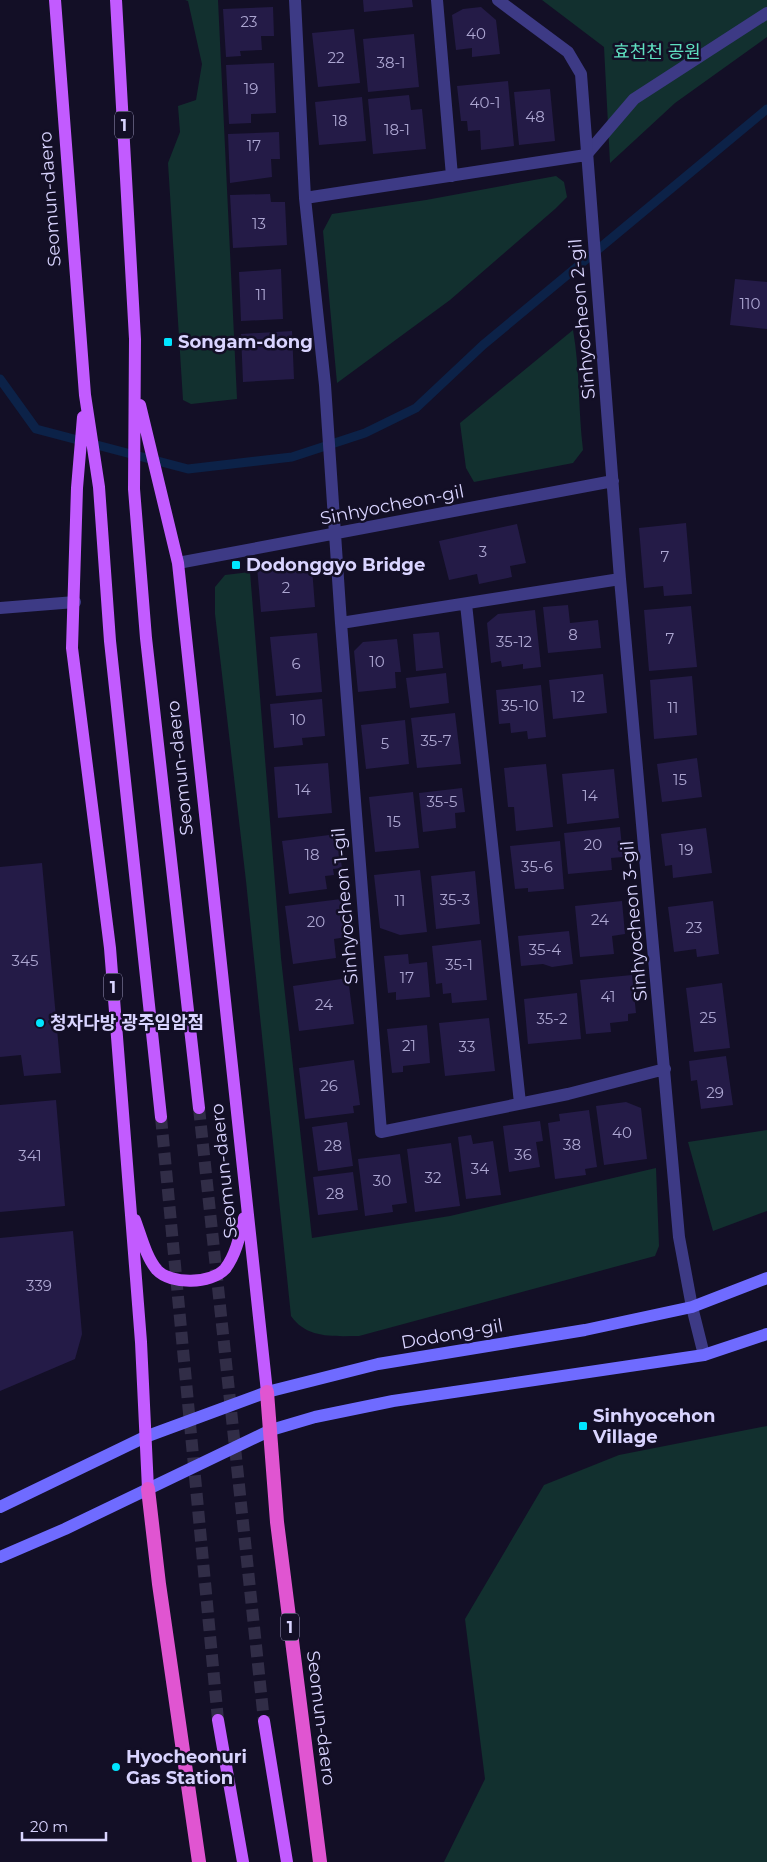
<svg xmlns="http://www.w3.org/2000/svg" width="767" height="1862" viewBox="0 0 767 1862" font-family="Montserrat,'Noto Sans KR',sans-serif">
	<style>
		.green { fill: #12302f }
		.lines { fill: none; stroke-linecap: round; stroke-linejoin: round }
		.stream { stroke: #0c2248; stroke-width: 9 }
		.building { fill: #241b47 }
		.primary-tunnel { stroke: #312d47; stroke-width: 12; stroke-dasharray: 12 6; stroke-linecap: butt }
		.pedestrian { stroke: #3d3a85; stroke-width: 12 }
		.minor { stroke: #3d3a85; stroke-width: 12 }
		.secondary { stroke: #6f6bff; stroke-width: 12 }
		.primary { stroke: #c25bff; stroke-width: 12 }
		.trunk { stroke: #e055d1; stroke-width: 14 }
		.poi-dot { fill: #00e5ff; stroke: #130f26; stroke-width: 2 }
		.labels { text-anchor: middle; stroke-width: 5; stroke-linejoin: round; paint-order: stroke }
		.number-label { font-size: 15px; fill: #aca6d1 }
		.shield { fill: #130f26; stroke: #9e99be; stroke-width: 1 }
		.shield-label { font-size: 16px; font-weight: bold; fill: #d9d4ff }
		.park-label { font-size: 18px; fill: #5fe0c0; stroke: #130f26 }
		.street-label { font-size: 18px; fill: #d9d4ff; stroke: #130f26 }
		.poi-label { font-size: 18px; font-weight: bold; fill: #d9d4ff; stroke: #130f26; text-anchor: start }
	</style>
	<rect width="100%" height="100%" fill="#130f26"/>
	<path class="green" d="M185,0H218L237,399L191,404L183,400L168,163L180,132L178,106L196,100L202,64L188,1Z
		M542,0H767V37L675,103L610,163L604,47Z
		M556,176L564,182L567,197L555,209L450,300L337,383L323,231L332,214L426,200Z
		M573,330C580,369 578,410 583,450L573,463L474,482L466,468L460,423Z
		M250,572L281,958L312,1238L450,1216L656,1168L659,1246L655,1256L359,1336C334,1336 307,1339 291,1316L246,881L215,614V587L225,575Z
		M767,1130V1211L713,1231L688,1142Z
		M767,1426V1862H444L485,1779L465,1619L544,1485L619,1455Z"/>
	<g class="lines">
		<path class="stream" d="M0,379L36,429L188,469L292,457L365,433L416,408L483,345L767,109"/>
	</g>
	<path class="building" d="M363,0H412L413,7L364,12Z
		M273,7L274,36H261L262,50L240,51L241,56L226,57L223,9Z
		M481,7L496,20L500,54L472,57V48L456,50L452,15L463,9Z
		M354,29L360,83L318,87L312,33Z
		M414,34L419,87L368,92L363,39Z
		M274,63L276,113L251,114V123L229,124L226,65Z
		M508,81L514,146L481,150L480,130L468,131L467,121H461L457,86Z
		M550,89L555,141L519,145L514,92Z
		M409,95L411,110L422,109L426,149L373,154L368,99Z
		M362,97L366,141L319,145L315,102Z
		M279,132L280,159H271L272,177L230,183L228,134Z
		M270,194L271,202H285L287,245L233,248L230,195Z
		M281,269L283,319L241,321L239,272Z
		M735,279L767,282V329L730,325Z
		M292,331L294,379L243,382L241,334Z
		M686,523L692,594L664,596L663,586L644,588L639,528Z
		M517,524L526,563L510,566L512,577L479,584L477,574L449,580L439,541Z
		M305,563L306,569L312,568L315,607L261,612L257,567Z
		M568,605L570,623L598,620L601,648L548,653L543,607Z
		M691,606L697,667L649,671L644,610Z
		M535,610L541,667L523,669V664L502,667L501,661L491,663L487,623L498,614Z
		M439,632L443,668L416,671L413,634Z
		M317,633L322,692L276,696L270,637Z
		M397,639L401,672H395L396,688L358,692L354,651L363,642Z
		M446,673L449,703L410,708L406,678Z
		M603,674L607,713L553,719L549,680Z
		M692,676L697,735L654,739L650,680Z
		M541,685L546,737L528,739L527,731L511,733L510,723L499,724L496,690Z
		M322,699L325,736L302,738L303,745L274,748L270,704Z
		M455,713L461,764L417,768L411,718Z
		M405,720L409,764L366,769L361,725Z
		M697,758L702,797L662,802L657,764Z
		M328,763L332,813L278,818L274,767Z
		M546,764L553,827L516,831L514,807H508L504,768Z
		M614,769L619,818L567,824L562,774Z
		M462,788L465,812L455,813L456,828L423,832L419,793Z
		M413,792L419,848L375,852L369,797Z
		M620,827L623,857L611,858L612,870L568,874L564,833Z
		M706,828L712,873L673,878L672,865L665,866L661,834Z
		M337,834L342,868L333,869L334,875L325,876L327,889L289,894L282,841Z
		M560,841L564,889L528,892V888L515,889L510,846Z
		M42,863L61,1073L24,1076L21,1055L0,1057V867Z
		M420,870L427,932L400,935L380,928L374,875Z
		M475,871L480,924L436,929L431,876Z
		M341,899L346,937L334,939L336,958L293,964L285,906Z
		M622,901L625,934L612,936L614,954L580,957L575,906Z
		M713,901L719,954L697,957L696,949L674,952L668,907Z
		M569,931L573,964L552,967L543,964L521,966L518,936Z
		M481,940L487,1000L452,1003L451,993L443,994L442,983L436,984L432,946Z
		M408,954L409,964L427,962L430,997L396,1000V992L388,993L384,956Z
		M632,975L636,1013L628,1014V1021L610,1023L611,1032L586,1034L580,980Z
		M348,978L354,1024L299,1031L293,986Z
		M722,983L730,1048L694,1052L686,988Z
		M577,993L581,1039L528,1044L524,999Z
		M489,1018L495,1071L445,1076L439,1023Z
		M427,1025L430,1063L403,1066V1072L392,1073L387,1029Z
		M726,1056L733,1105L701,1109L697,1080L691,1081L689,1061Z
		M354,1060L360,1105L353,1106L354,1113L305,1119L299,1068Z
		M56,1100L65,1206L0,1212V1105Z
		M626,1102L641,1108L647,1159L604,1165L596,1106Z
		M589,1110L597,1167L585,1169L586,1175L555,1179L548,1123L560,1121L559,1114Z
		M540,1121L543,1141L536,1142L540,1167L509,1172L503,1126Z
		M347,1122L353,1166L318,1171L312,1127Z
		M471,1135L473,1144L493,1141L501,1195L466,1199L458,1137Z
		M451,1143L460,1206L415,1212L407,1149Z
		M400,1154L407,1203L392,1205L393,1212L365,1216L358,1159Z
		M353,1172L358,1210L318,1215L313,1177Z
		M73,1231L82,1334L75,1359L0,1391V1238Z"/>
	<g class="lines">
		<path class="primary-tunnel" d="M199,1108L264,1721
			M161,1117L218,1720"/>
		<path class="pedestrian" d="M586,155L634,99L767,13"/>
		<path class="minor" d="M295,0L305,198L325,385L341,623L381,1132L568,1094L665,1069
			M437,0L452,176
			M498,0L568,52L581,74L620,579L679,1237L692,1307L704,1355
			M305,198L586,155
			M178,563L613,481
			M466,604L520,1103
			M0,608L75,602
			M341,623L620,579"/>
		<path class="secondary" d="M0,1507L145,1437L267,1392L378,1364L585,1330L692,1307L767,1278
			M0,1557L65,1529L271,1430L315,1417L393,1401L704,1355L767,1334"/>
		<path class="primary" d="M55,0L85,395L99,487L110,641L161,1117
			M116,0L135,339L134,489L146,638L199,1108
			M140,405L178,563L267,1392
			M83,417L77,488L72,648L110,948L141,1342L148,1489
			M135,1220C141,1236 146,1257 157,1270C171,1285 211,1284 225,1269C236,1255 240,1235 244,1218
			M218,1720L243,1862
			M264,1721L287,1862"/>
		<path class="trunk" d="M267,1392L277,1522L320,1862
			M148,1489L159,1584L199,1862"/>
	</g>
	<g class="poi-dot">
		<rect x="163" y="337" width="10" height="10" rx="2.5"/>
		<rect x="231" y="560" width="10" height="10" rx="2.5"/>
		<circle cx="40" cy="1023" r="5"/>
		<rect x="578" y="1421" width="10" height="10" rx="2.5"/>
		<circle cx="116" cy="1767" r="5"/>
	</g>
	<g class="labels">
		<g class="number-label">
			<text x="249" y="27">23</text>
			<text x="476" y="39">40</text>
			<text x="336" y="63">22</text>
			<text x="391" y="68">38-1</text>
			<text x="251" y="94">19</text>
			<text x="485" y="108">40-1</text>
			<text x="535" y="122">48</text>
			<text x="340" y="126">18</text>
			<text x="397" y="135">18-1</text>
			<text x="254" y="151">17</text>
			<text x="259" y="229">13</text>
			<text x="261" y="300">11</text>
			<text x="750" y="309">110</text>
			<text x="483" y="557">3</text>
			<text x="665" y="562">7</text>
			<text x="286" y="593">2</text>
			<text x="573" y="640">8</text>
			<text x="670" y="644">7</text>
			<text x="514" y="647">35-12</text>
			<text x="377" y="667">10</text>
			<text x="296" y="669">6</text>
			<text x="578" y="702">12</text>
			<text x="520" y="711">35-10</text>
			<text x="673" y="713">11</text>
			<text x="298" y="725">10</text>
			<text x="436" y="746">35-7</text>
			<text x="385" y="749">5</text>
			<text x="680" y="785">15</text>
			<text x="303" y="795">14</text>
			<text x="590" y="801">14</text>
			<text x="442" y="807">35-5</text>
			<text x="394" y="827">15</text>
			<text x="593" y="850">20</text>
			<text x="686" y="855">19</text>
			<text x="312" y="860">18</text>
			<text x="537" y="872">35-6</text>
			<text x="455" y="905">35-3</text>
			<text x="400" y="906">11</text>
			<text x="600" y="925">24</text>
			<text x="316" y="927">20</text>
			<text x="694" y="933">23</text>
			<text x="545" y="955">35-4</text>
			<text x="25" y="966">345</text>
			<text x="459" y="970">35-1</text>
			<text x="407" y="983">17</text>
			<text x="608" y="1002">41</text>
			<text x="324" y="1010">24</text>
			<text x="708" y="1023">25</text>
			<text x="552" y="1024">35-2</text>
			<text x="409" y="1051">21</text>
			<text x="467" y="1052">33</text>
			<text x="329" y="1091">26</text>
			<text x="715" y="1098">29</text>
			<text x="622" y="1138">40</text>
			<text x="572" y="1150">38</text>
			<text x="333" y="1151">28</text>
			<text x="523" y="1160">36</text>
			<text x="30" y="1161">341</text>
			<text x="480" y="1174">34</text>
			<text x="433" y="1183">32</text>
			<text x="382" y="1186">30</text>
			<text x="335" y="1199">28</text>
			<text x="39" y="1291">339</text>
		</g>
		<g class="shield">
			<rect x="115" y="111.5" width="18" height="27" rx="4"/>
			<rect x="104" y="973.5" width="18" height="27" rx="4"/>
			<rect x="281" y="1613.5" width="18" height="27" rx="4"/>
		</g>
		<g class="shield-label">
			<text x="124" y="131">1</text>
			<text x="113" y="993">1</text>
			<text x="290" y="1633">1</text>
		</g>
		<g class="park-label">
			<text x="657" y="58">효천천 공원</text>
		</g>
		<g class="street-label">
			<text transform="translate(50 199) rotate(-94)" y="6">Seomun-daero</text>
			<text transform="translate(582 319) rotate(-95)" y="6">Sinhyocheon 2-gil</text>
			<text transform="translate(392 505) rotate(-11)" y="6">Sinhyocheon-gil</text>
			<text transform="translate(180 768) rotate(-96)" y="6">Seomun-daero</text>
			<text transform="translate(345 906) rotate(-95)" y="6">Sinhyocheon 1-gil</text>
			<text transform="translate(634 921) rotate(-95)" y="6">Sinhyocheon 3-gil</text>
			<text transform="translate(224 1171) rotate(-96)" y="6">Seomun-daero</text>
			<text transform="translate(452 1334) rotate(-10)" y="6">Dodong-gil</text>
			<text transform="translate(321 1718) rotate(83)" y="6">Seomun-daero</text>
		</g>
		<g class="poi-label">
			<text x="178" y="348">Songam-dong</text>
			<text x="246" y="571">Dodonggyo Bridge</text>
			<text x="50" y="1029">청자다방 광주임암점</text>
			<text x="593" y="1422">Sinhyocehon<tspan x="593" dy="21">Village</tspan></text>
			<text x="126" y="1763">Hyocheonuri<tspan x="126" dy="21">Gas Station</tspan></text>
		</g>
	</g>
	<path d="M22 1832v8h84v-8" fill="none" stroke="#d9d4ff" stroke-width="2.5"/>
	<text x="30" y="1832" font-size="15" fill="#d9d4ff" stroke="#130f26" stroke-width="4" paint-order="stroke">20 m</text>
</svg>
